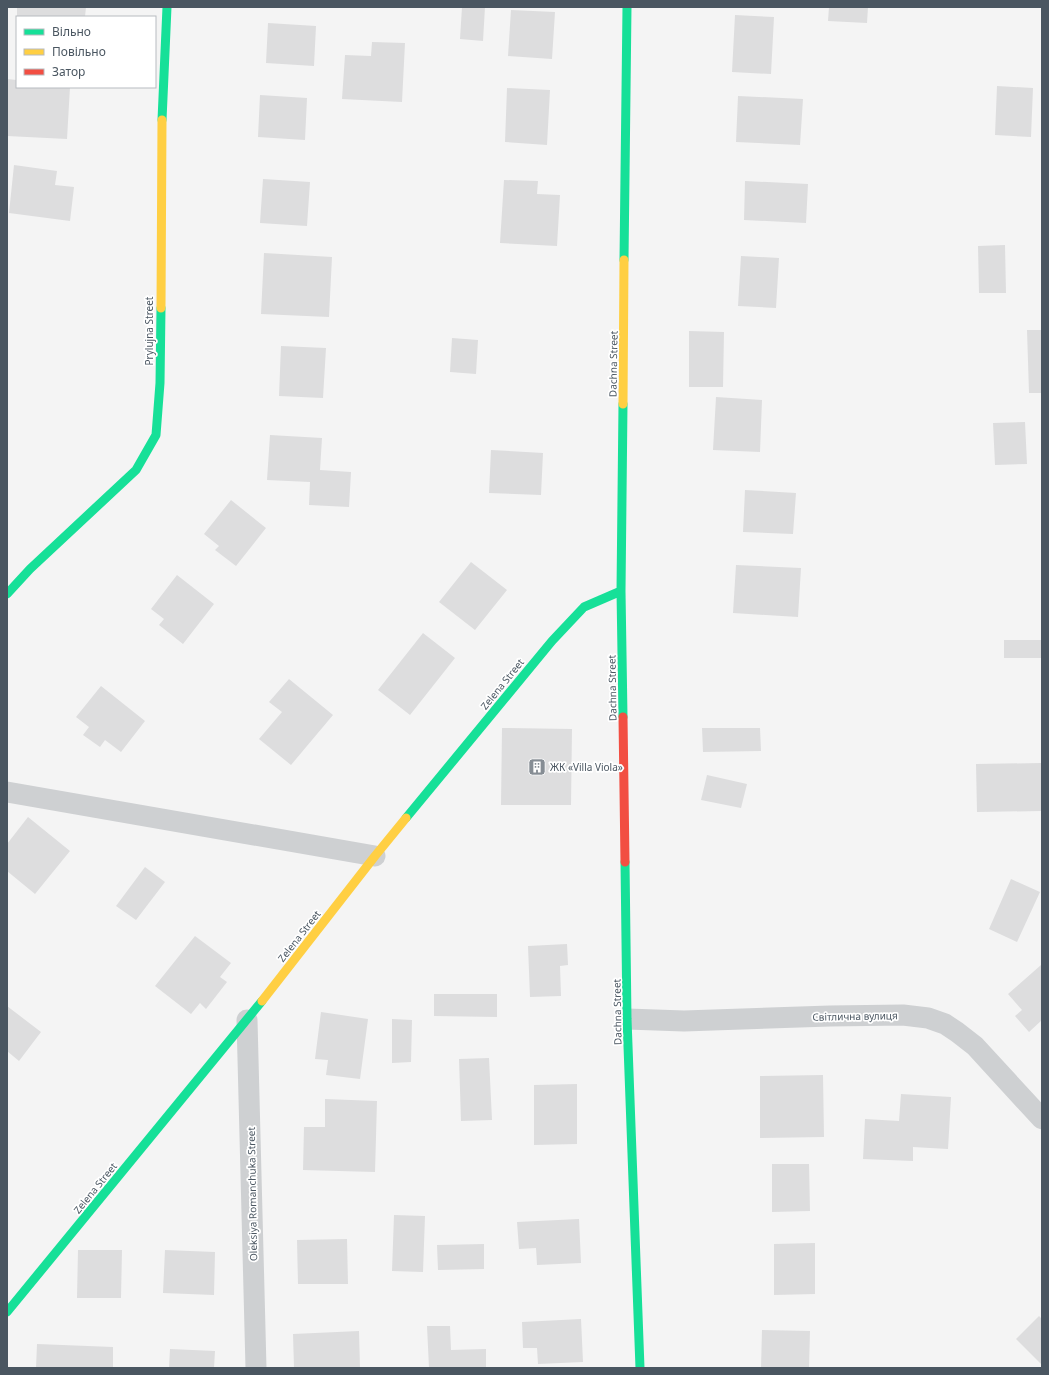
<svg xmlns="http://www.w3.org/2000/svg" width="1049" height="1375" viewBox="0 0 1049 1375" font-family="'Noto Sans',sans-serif">
	<style>
		.building { fill: #ddddde }
		.lines { fill: none; stroke-linecap: round; stroke-linejoin: round }
		.street { stroke: #ced0d2; stroke-width: 21 }
		.fast { stroke: #16e098; stroke-width: 9 }
		.slow { stroke: #ffcf43; stroke-width: 9 }
		.jam { stroke: #f24e42; stroke-width: 9 }
		.labels { text-anchor: middle; stroke-width: 3.5; stroke-linejoin: round; paint-order: stroke }
		.street-label { font-size: 10px; fill: #4a5661; stroke: #fff }
		.poi-label { font-size: 10px; fill: #4a5661; stroke: #fff; text-anchor: start }
	</style>
	<rect width="100%" height="100%" fill="#f4f4f4"/>
	<path class="building" d="M17,7H86L85,17H17Z
		M462,7H485L483,41L460,39Z
		M829,7H868L867,23L828,21Z
		M511,10L555,12L552,59L508,56Z
		M735,15L774,17L771,74L732,72Z
		M268,23L316,26L314,66L266,63Z
		M372,42L405,43L402,102L342,99L345,55L371,56Z
		M7,79L17,80V87H70L67,139L7,136Z
		M997,86L1033,88L1031,137L995,135Z
		M507,88L550,90L547,145L505,142Z
		M260,95L307,98L305,140L258,137Z
		M738,96L803,99L800,145L736,142Z
		M14,165L57,171L55,185L74,187L70,221L9,213Z
		M263,179L310,182L307,226L260,223Z
		M504,180L538,181L537,194L560,195L557,246L500,243Z
		M745,181L808,184L806,223L744,220Z
		M1005,245L1006,293H979L978,246Z
		M264,253L332,257L329,317L261,314Z
		M741,256L779,258L776,308L738,306Z
		M1027,330H1042V393H1029Z
		M689,331L724,332L723,387H689Z
		M452,338L478,340L476,374L450,372Z
		M281,346L326,348L323,398L279,396Z
		M716,397L762,400L760,452L713,450Z
		M1025,422L1027,464L995,465L993,423Z
		M270,435L322,438L320,470L351,472L349,507L309,505L310,482L267,480Z
		M491,450L543,453L541,495L489,493Z
		M745,490L796,493L793,534L743,532Z
		M231,500L266,528L236,566L215,550L219,546L204,534Z
		M471,562L507,590L475,630L439,602Z
		M736,565L801,568L798,617L733,613Z
		M177,575L214,604L183,644L159,625L164,619L151,609Z
		M423,633L455,658L410,715L378,690Z
		M1004,640H1041V658H1004Z
		M289,679L333,715L291,765L259,739L282,712L269,702Z
		M101,686L145,721L121,752L105,740L100,747L83,735L89,727L76,717Z
		M502,728L572,729L571,805H501Z
		M702,728H760L761,751L703,752Z
		M1041,763V811L977,812L976,764Z
		M707,775L747,784L741,808L701,800Z
		M28,817L70,851L35,894L7,871V844Z
		M145,867L165,882L136,920L116,906Z
		M1011,879L1040,892L1017,942L989,929Z
		M195,936L231,963L220,977L227,982L206,1009L200,1003L191,1014L155,986Z
		M567,944L568,965L560,966L561,996L530,997L528,946Z
		M1041,965L1042,966V1020L1029,1032L1015,1016L1022,1010L1008,994Z
		M434,994H497V1017L434,1016Z
		M7,1006L41,1032L19,1061L7,1051Z
		M321,1012L368,1019L360,1079L326,1075L328,1060L315,1059Z
		M392,1019L412,1020L411,1062L392,1063Z
		M489,1058L492,1120L461,1121L459,1059Z
		M823,1075L824,1137L760,1138V1076Z
		M577,1084V1144L534,1145V1085Z
		M901,1094L951,1097L948,1149L913,1147V1161L863,1159L865,1119L899,1121Z
		M325,1099L377,1101L375,1172L303,1170L304,1127H325Z
		M772,1164H809L810,1211L772,1212Z
		M394,1215L425,1216L423,1272L392,1271Z
		M579,1219L581,1263L537,1265L536,1248L519,1249L517,1222Z
		M347,1239L348,1284H298L297,1240Z
		M815,1243V1294L774,1295V1244Z
		M484,1244V1269L438,1270L437,1245Z
		M78,1250H122L121,1298H77Z
		M165,1250L215,1252L214,1295L163,1293Z
		M1039,1316L1042,1319V1365L1016,1339Z
		M581,1319L583,1362L538,1364L537,1348H523L522,1322Z
		M427,1326H450L451,1350L486,1349V1368H429Z
		M762,1330L810,1331L809,1368H761Z
		M359,1331L360,1368H294L293,1334Z
		M37,1344L113,1347V1368H36Z
		M170,1349L215,1351L214,1368H169Z"/>
	<g class="lines">
		<path class="street" d="M7,792L375,856
			M627,1019L684,1021L830,1016L903,1015L928,1018L945,1024L957,1032L975,1046L1042,1119
			M247,1020L256,1368"/>
		<path class="fast" d="M162,120L167,7
			M624,260L627,7
			M7,594L30,569L136,470L156,435L160,383L161,308
			M623,717L621,591L623,404
			M406,818L552,641L584,607L621,591
			M625,862L627,1019L640,1368
			M7,1312L262,1001"/>
		<path class="slow" d="M161,308L162,120
			M623,404L624,260
			M262,1001L375,856L406,818"/>
		<path class="jam" d="M623,717L625,862"/>
	</g>
	<defs>
		<symbol id="building-square" viewBox="-11 -11 22 22"><rect x="-9" y="-9" width="18" height="18" rx="4" fill="#868d94" stroke="#fff"/><path d="M-4-6H4V6H1V3H-1V6H-4ZM-2.5-4.3h1.7v1.8h-1.7ZM.8-4.3h1.7v1.8H.8ZM-2.5-1h1.7V.8h-1.7ZM.8-1h1.7V.8H.8Z" fill="#fff"/></symbol>
	</defs>
	<g fill-rule="evenodd">
		<use href="#building-square" x="527" y="757" width="20" height="20"/>
	</g>
	<g class="labels">
		<g class="street-label">
			<text transform="translate(149 331) rotate(-90)" y="4">Prylujna Street</text>
			<text transform="translate(613 364) rotate(-89)" y="4">Dachna Street</text>
			<text transform="translate(502 684) rotate(-51)" y="4">Zelena Street</text>
			<text transform="translate(612 688) rotate(-91)" y="4">Dachna Street</text>
			<text transform="translate(299 936) rotate(-52)" y="4">Zelena Street</text>
			<text transform="translate(617 1012) rotate(-91)" y="4">Dachna Street</text>
			<text transform="translate(855 1016) rotate(-1)" y="4">Світлична вулиця</text>
			<text transform="translate(95 1188) rotate(-51)" y="4">Zelena Street</text>
			<text transform="translate(252 1194) rotate(-91)" y="4">Oleksiya Romanchuka Street</text>
		</g>
		<g class="poi-label">
			<text x="550" y="771">ЖК «Villa Viola»</text>
		</g>
	</g>
	<rect width="1049" height="1375" fill="none" stroke="#4a5661" stroke-width="16"/>
	<rect x="16" y="16" width="140" height="72" fill="#ffffff" stroke="#b7bbc0"/>
	<rect x="24" y="29" width="20" height="6" fill="#16e098" stroke="#b7bbc0"/>
	<text x="52" y="36" font-size="12" fill="#4a5661">Вільно</text>
	<rect x="24" y="49" width="20" height="6" fill="#ffcf43" stroke="#b7bbc0"/>
	<text x="52" y="56" font-size="12" fill="#4a5661">Повільно</text>
	<rect x="24" y="69" width="20" height="6" fill="#f24e42" stroke="#b7bbc0"/>
	<text x="52" y="76" font-size="12" fill="#4a5661">Затор</text>
</svg>
